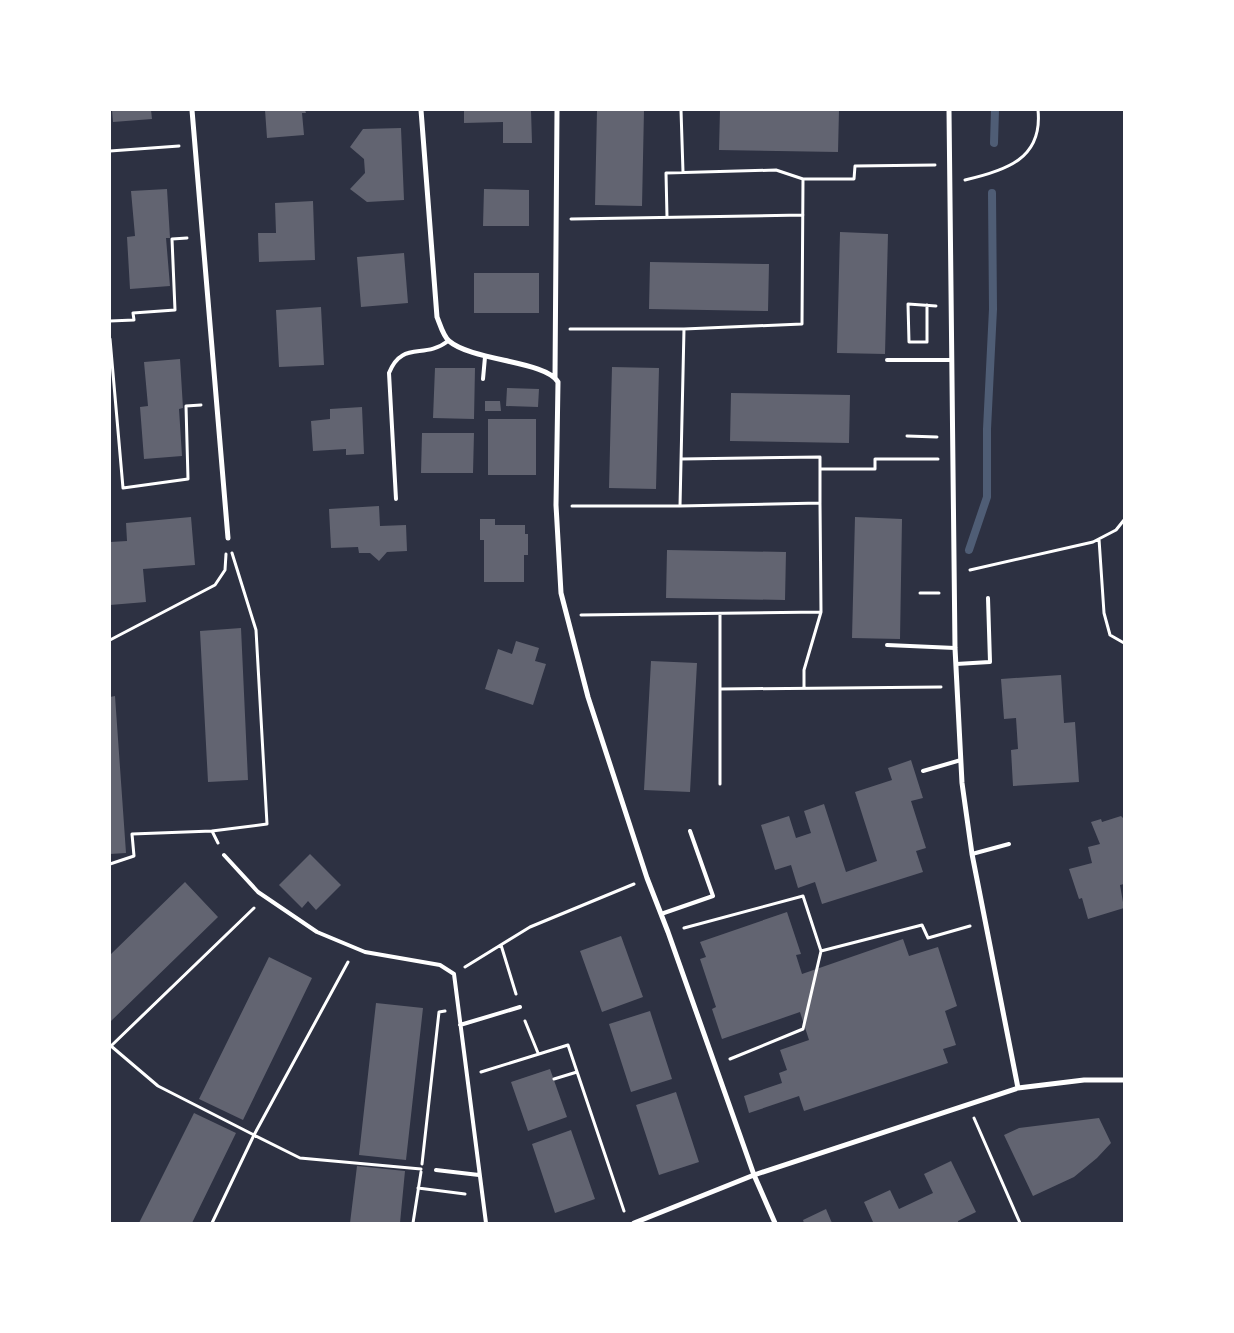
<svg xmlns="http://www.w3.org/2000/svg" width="1234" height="1333" viewBox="0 0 1234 1333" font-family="Mulish,sans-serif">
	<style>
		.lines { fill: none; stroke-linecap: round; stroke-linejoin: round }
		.stream { stroke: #4f5d75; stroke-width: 8 }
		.building { fill: #626471 }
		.path { stroke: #fff; stroke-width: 3 }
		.service { stroke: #fff; stroke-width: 4 }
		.minor { stroke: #fff; stroke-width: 5 }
	</style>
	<rect width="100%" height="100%" fill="#2d3142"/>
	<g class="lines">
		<path class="stream" d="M994,143L995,110
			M969,550L987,497V429L993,309L992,193"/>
	</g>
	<path class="building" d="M112,110H151L152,119L113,122Z
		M265,110H305L306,113H302L304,135L267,138Z
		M464,110H531L532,143H503V122L464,123Z
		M597,110H644L642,206L595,205Z
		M720,110H839L838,152L719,150Z
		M401,128L404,200L367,202L350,189L365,173L364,159L350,147L363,129Z
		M167,189L170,238H166L170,286L130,289L127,237L135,236L131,191Z
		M484,189L529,190V226H483Z
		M313,201L315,260L259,262L258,233H276L275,203Z
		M840,232L888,234L885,354L837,353Z
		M404,253L408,303L361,307L357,257Z
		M650,262L769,264L768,311L649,309Z
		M474,273H539V313H474Z
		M321,307L324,365L279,367L276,310Z
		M180,359L183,408L179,409L182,456L144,459L140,407L148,406L144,362Z
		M612,367L659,368L656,489L609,488Z
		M435,368H475L474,419L433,418Z
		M507,388L539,389L538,407L506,406Z
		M731,393L850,395L849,443L730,441Z
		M485,401H500L501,411H485Z
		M362,407L364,454L346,455V449L313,451L311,421L330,419V409Z
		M488,419H536V475H488Z
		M422,433H474L473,473H421Z
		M379,506L380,526L406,525L407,551L387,552L379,561L370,553H359L358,547L331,548L329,509Z
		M191,517L195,565L143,569L146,602L110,605V542L127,541L126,523Z
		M855,517L902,519L900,639L852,638Z
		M480,519H495V525H525V534H528V555H524V582H484V540H480Z
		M667,550L786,552L785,600L666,598Z
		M241,628L248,780L208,782L200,631Z
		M516,641L539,648L535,661L546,664L533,705L485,689L498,649L512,654Z
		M651,661L697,663L690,792L644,790Z
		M1061,675L1064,723L1075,722L1079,782L1013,786L1011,750L1018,749L1016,718L1004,719L1001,679Z
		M115,696L126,853L110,854V697Z
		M911,760L923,798L911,801L926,848L916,851L923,872L822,904L815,882L798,888L791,865L775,870L761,825L789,816L796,838L811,833L804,811L824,804L846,872L877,861L855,792L892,780L888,768Z
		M1121,816L1124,819V884L1120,885L1124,908L1088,919L1082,898L1079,899L1069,869L1092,863L1088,847L1100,844L1091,822L1101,819L1102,822Z
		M310,854L341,885L316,910L308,901L302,908L279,885Z
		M185,882L218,917L110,1022V955Z
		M787,912L801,954L796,955L802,974L903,939L909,956L938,947L957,1006L945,1011L956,1045L943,1049L948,1063L804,1111L799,1096L749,1113L744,1096L782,1083L779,1073L787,1070L780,1050L809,1040L800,1012L722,1039L712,1009L716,1007L700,959L706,957L700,942Z
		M621,936L643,997L602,1012L580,951Z
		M269,957L312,978L243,1120L199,1099Z
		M376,1003L423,1008L406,1160L359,1155Z
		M650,1011L672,1079L631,1092L609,1024Z
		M550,1069L567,1117L528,1131L511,1082Z
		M676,1092L699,1162L659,1175L636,1105Z
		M194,1113L236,1133L192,1223H139Z
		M1099,1118L1111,1143L1097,1158L1074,1177L1033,1196L1004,1135L1019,1128Z
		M571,1130L595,1199L555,1213L532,1144Z
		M951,1161L976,1212L958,1221V1223H871L873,1222L864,1202L890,1190L899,1209L933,1193L924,1174Z
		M357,1166L405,1171L400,1223H350Z
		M826,1209L832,1223H804L803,1220Z"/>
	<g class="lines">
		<path class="path" d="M681,110L683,172
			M110,151L179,146
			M965,180C1005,171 1043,159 1038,110
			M667,217L666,173L776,170L803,179
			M571,219L803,215
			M927,305V342H909L908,304L936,306
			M110,321L134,320L133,313L175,310L172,239L187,238
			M570,329H684
			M110,339L123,488L188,479L186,406L201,405
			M907,436L937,437
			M681,459L820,457V503
			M820,469H875V459H938
			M572,506H680L820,503L821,612L804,670V688
			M680,506L684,329L802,324L803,179H854L855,166L935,165
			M1099,539L1104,613L1110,635L1124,643
			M970,570L1093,542L1116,530L1124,520
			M920,593H939
			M581,615L821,612
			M110,640L215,585L225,570L226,554
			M721,689L941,687
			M720,784V614
			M212,831L267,824L256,630L232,553
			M110,864L134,856L132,834L212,831L218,843
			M684,928L803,896L821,951L922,925L928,938L970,926
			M501,945L516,994
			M348,962L254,1135L300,1158L421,1169
			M465,967L530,927L634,884
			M525,1021L538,1053
			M730,1059L803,1029L821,951
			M481,1072L568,1045L624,1211
			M554,1079L577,1072
			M974,1118L1020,1223
			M422,1164L439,1012L445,1011
			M418,1188L465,1194
			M212,1223L254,1135L158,1086L111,1046L254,908
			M413,1223L421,1172"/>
		<path class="service" d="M887,360H951
			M483,379L485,357
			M396,499L389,373C402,340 424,360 448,341
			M887,645L955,648
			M956,664L990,662L988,598
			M923,771L961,760
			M972,854L1009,844
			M224,855L258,892L317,932L365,952L440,965L454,974L486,1223
			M661,914L713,896L690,831
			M460,1025L520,1007
			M436,1170L479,1175"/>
		<path class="minor" d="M192,110L228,538
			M421,110L437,317C440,324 443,336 449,341C472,361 547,361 558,382L556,505L561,593L588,697L647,878L668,932L754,1175L775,1223
			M949,110L955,648L962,783L972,854L1018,1088
			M555,377L557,110
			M634,1223L754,1175L1018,1088L1084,1080H1124"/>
	</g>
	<rect width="1234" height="1333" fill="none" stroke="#ffffff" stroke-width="222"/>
</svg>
